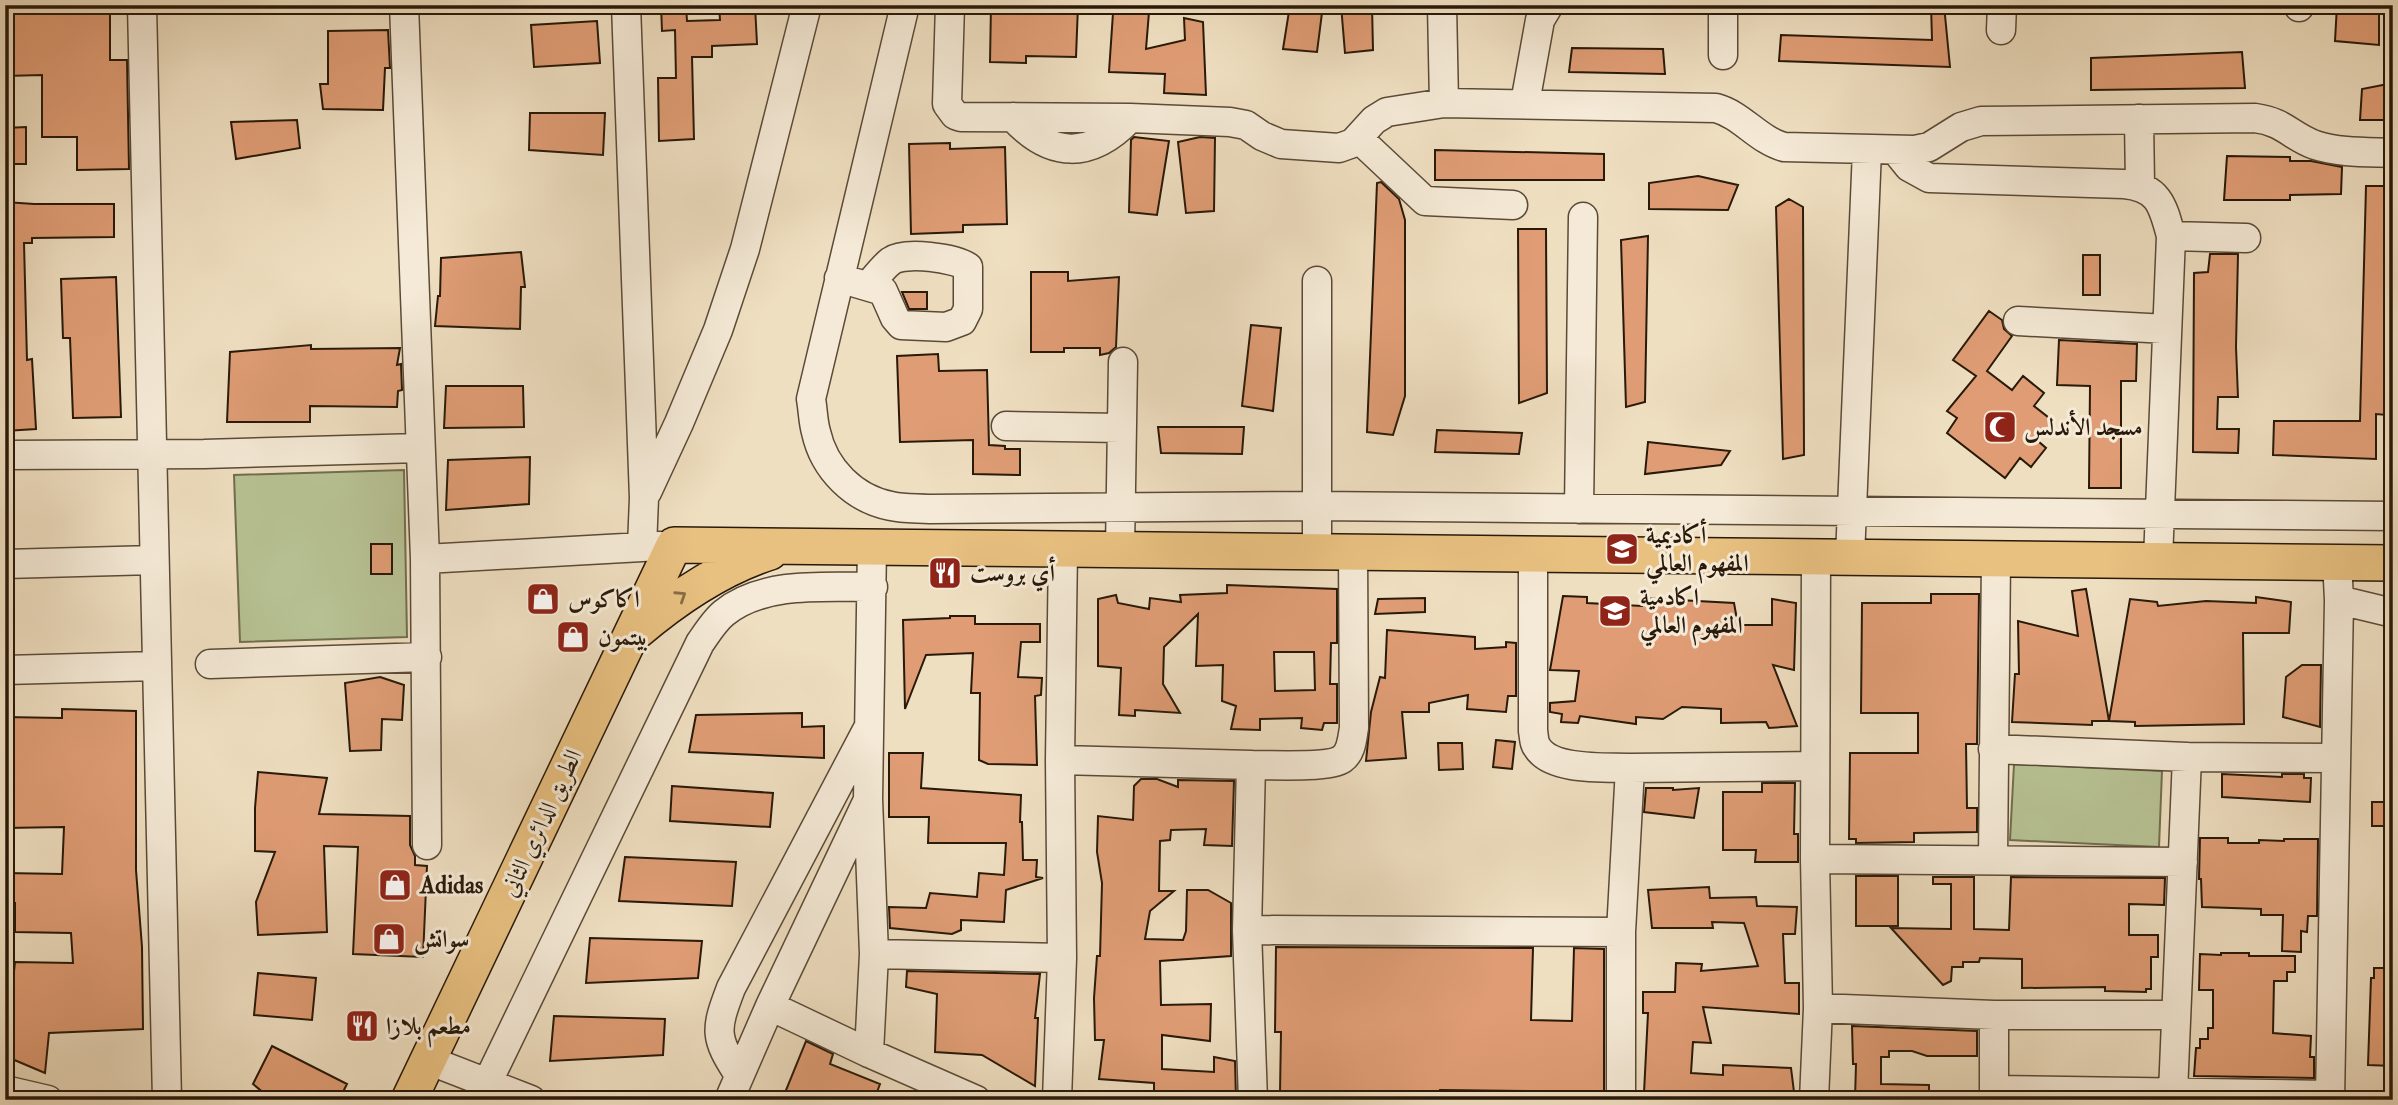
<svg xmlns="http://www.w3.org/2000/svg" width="2398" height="1105" viewBox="0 0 2398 1105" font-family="'IM FELL Double Pica',Amiri,serif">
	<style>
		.green { fill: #b7c294; stroke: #706e4e; stroke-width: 2 }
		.building { fill: #e09d75; stroke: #281909; stroke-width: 2; fill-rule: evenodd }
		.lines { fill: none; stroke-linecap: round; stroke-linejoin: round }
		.minor-casing { stroke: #5a4a37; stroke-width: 31 }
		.major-casing { stroke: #281909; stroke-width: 38 }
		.minor { stroke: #f5ead7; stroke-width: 28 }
		.major { stroke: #e8c080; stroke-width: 35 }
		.oneway { stroke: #886c44 }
		.labels { text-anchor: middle; stroke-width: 6; stroke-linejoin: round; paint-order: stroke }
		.poi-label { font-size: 24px; font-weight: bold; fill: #281909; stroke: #f5ead7; text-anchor: start }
		.street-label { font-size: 24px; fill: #281909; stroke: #f5ead7 }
	</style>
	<rect width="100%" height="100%" fill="#efdfc1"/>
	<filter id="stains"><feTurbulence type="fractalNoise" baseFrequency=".00286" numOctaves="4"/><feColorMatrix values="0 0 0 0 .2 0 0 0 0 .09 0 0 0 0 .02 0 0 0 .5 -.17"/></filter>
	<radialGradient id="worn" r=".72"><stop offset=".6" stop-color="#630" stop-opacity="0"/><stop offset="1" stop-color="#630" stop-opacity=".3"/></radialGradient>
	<path class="green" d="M404,470L407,637L240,642L234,475Z
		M2014,764L2162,771L2159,847L2010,840Z"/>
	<path class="building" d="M661,5H686L687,21L720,20L719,5H755L757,44L712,46V57H692L694,139L659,141L658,78H676L675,30L662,31Z
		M991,5H1078L1076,57L1026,56V63L990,62Z
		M1290,5H1323L1317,52L1283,49Z
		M1341,5H1372L1373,50L1345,53Z
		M1931,5H1944L1950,67L1779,61L1781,35L1932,40Z
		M2337,5H2379V45L2335,41Z
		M5,12L110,13V60H127L129,169L77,170V137H42V75L5,76Z
		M1149,12L1146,49L1185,40L1184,18L1203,22L1206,95L1164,93L1165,74L1109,72L1113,13Z
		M597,21L600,63L534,67L531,25Z
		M388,30L390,68H385L383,110L323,109L320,84H328V31Z
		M1572,48L1663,49L1665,74L1569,72Z
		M2242,52L2245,88L2091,90V58Z
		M2393,83V120H2360L2362,89Z
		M530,113H605L603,155L529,150Z
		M297,120L300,148L236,159L231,122Z
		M26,127V164H5V128Z
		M1134,137L1169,141L1157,215L1129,212L1131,140Z
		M1200,137L1215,138L1214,211L1186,213L1178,142Z
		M950,143V149L1005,147L1007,224L963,225V232L911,234L909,144Z
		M1435,150L1604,154V180H1435Z
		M2227,156L2290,157V161H2311L2342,167L2341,194L2290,195V200H2224Z
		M1698,176L1738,185L1728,210L1649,209V183Z
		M1381,182L1399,199L1405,220V396L1393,435L1367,432L1377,183Z
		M2366,186H2391L2390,200H2393V389H2389L2387,415L2376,414V459L2273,455L2274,421H2360Z
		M1789,199L1803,207L1804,455L1783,459L1776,207Z
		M5,202L34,204H114V237L32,238V243H24L27,360L32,359L36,429L5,431Z
		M1518,229H1546L1547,393L1519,403Z
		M1648,236L1645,402L1626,407L1621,240Z
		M521,252L525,287H521L520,329L435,326L438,296H440L441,258Z
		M2210,254H2238L2236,347L2238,397H2218L2217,429H2239L2238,453L2193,452L2194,273L2208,272Z
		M2083,255H2100V295H2083Z
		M1031,272H1068V281L1119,277L1116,347L1109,353L1100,355V348H1064V352H1031Z
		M116,277L121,417L73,418L70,338H63L61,279Z
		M902,292H927V309H909Z
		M1989,311L2002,320L2004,329L2012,336L1987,371L2012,390L2023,376L2044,393L2034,406L2053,421L2038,441L2046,448L2031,467L2020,458L2005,478L1947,433L1957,418L1947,411L1976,376L1953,360Z
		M1251,325L1281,328L1273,411L1242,406Z
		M2059,340L2137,344L2136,381H2121V488H2089L2090,386L2057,385Z
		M311,345V349L400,348L397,365L401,364L402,390L398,391L397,407L310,406V422H227L230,352Z
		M938,354L939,371L987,370L989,445L1005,446V449H1020V475L973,474V440L900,442L897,356Z
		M446,386H523L524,427L444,428Z
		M1158,427H1244L1242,454L1161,453Z
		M1437,430L1522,433L1519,454L1435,452Z
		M1648,442L1730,451L1721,465L1645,474Z
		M530,457L529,504L446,510L448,460Z
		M371,544H392V574H371Z
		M1227,585L1337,589V643H1331L1330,684H1337V723H1324L1322,730L1301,728L1302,718L1260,719V730L1231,729L1236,706L1222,701L1223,665L1196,666L1198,614L1164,647L1163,684L1180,713L1135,710V716L1119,715L1121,668L1098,666V599L1116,595L1118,603L1149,609L1150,598L1181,602L1180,595L1227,593ZM1274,652H1314L1315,690L1275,691Z
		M2086,589L2109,721H2092V725L2012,722L2015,674H2019L2018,621L2078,636L2072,591Z
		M1931,594H1979L1977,744H1966L1967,808H1977V832L1914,833V842L1856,843V839H1849L1850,753H1918V713H1861L1862,603H1931Z
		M1563,596L1587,597V603L1642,606V598L1734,603L1738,625H1772V599L1796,603L1794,670L1773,665L1797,726L1769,728L1766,722L1721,723V709L1682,707L1663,719L1636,717V724L1580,716L1578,723L1561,722L1562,714L1550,712V703L1575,701L1579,671L1550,670Z
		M2256,597L2291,602L2289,633H2243L2244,724L2135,726V722L2109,721L2130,599L2157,602L2158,606L2206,601L2256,603Z
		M1425,598V612L1375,614L1378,599Z
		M950,616H975V624H1040V642H1021L1018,677L1042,678L1041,695L1035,696L1037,765L988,764L979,760L980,693H971L973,653L926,655L905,709L903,620L950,618Z
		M1387,630L1475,637V649L1506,647V642L1516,643V696H1508L1506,712L1467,709L1468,695L1429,703V712H1402L1406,758L1366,761L1371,712L1380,677L1385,678Z
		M2302,665H2321L2320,727L2283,717L2286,677Z
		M380,677L404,685L402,720L382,719L381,750L350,751L345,683Z
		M62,709L136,711V870L142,947L143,1029L49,1033L45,1073L5,1056L15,962L73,963L71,933L15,932V903H5V873L62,874L64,827L5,828V717L62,718Z
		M802,713V727L824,726V758L689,752L696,715Z
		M1496,740L1515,742L1512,769L1493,767Z
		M1438,743H1462L1463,769L1439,770Z
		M889,753H923L921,788L1021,795L1020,822H1022L1023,860H1037L1036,877L1043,878L1006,890L1004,922L961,920V930L952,934L890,928L889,907L926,908L930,893L977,897L979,873L1004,875L1006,843H928L929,817H889Z
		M258,772L327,778L319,814L410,816V845L415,856V865L427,866L423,957L353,954L358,847L324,846L327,932L258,935L256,902L275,852L255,851V808Z
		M2222,774L2282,777V774H2304V778H2311L2310,802L2222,797Z
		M1141,779H1157L1178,787V780L1234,781L1232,846L1204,845L1206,829L1171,830L1170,840L1160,841L1159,891H1174L1150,911L1145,939L1183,940L1186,931L1187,890H1208L1231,903V956L1160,961L1161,1005L1211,1004L1210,1041L1162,1035V1069L1214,1072V1057L1235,1061L1236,1100H1197V1097L1174,1096V1091H1154V1083L1099,1079L1104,1040H1095L1094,998L1097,956H1100L1102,883L1097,852L1098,816L1133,820L1134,786Z
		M1762,783H1795L1794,834H1798V862H1755L1756,850H1723V792H1762Z
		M672,786L773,793L770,827L670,821Z
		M1646,788H1673V790L1699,788L1694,818L1644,812Z
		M2372,802H2393L2392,826H2372Z
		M2200,838H2228V843H2259V840L2284,841V839H2318L2317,916H2308L2307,932L2301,931V952L2282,951L2283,915H2261V909L2202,907L2201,879H2199Z
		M625,857L736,862L732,906L619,901Z
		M1856,876H1898V926H1856Z
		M1933,877H1974V929L2009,930L2011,877L2165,878L2164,905L2129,904V935H2158V957H2151V989H2146V992L2105,991V987L2022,988V959L1980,958L1979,962H1963V967H1952L1951,981L1943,985L1891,928L1951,929V884H1933Z
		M1709,887L1710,898L1756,897L1757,906L1797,907L1795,934H1783L1785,983H1799V1014L1703,1007L1711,1043L1693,1042L1691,1073L1723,1075V1065L1791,1068L1795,1100L1751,1097L1748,1100H1724V1097L1644,1093L1648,1013H1643V992H1675L1676,963L1702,964L1701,971L1758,966L1744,923L1712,922L1713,928H1652L1648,890Z
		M590,938L702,941L698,978L586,983Z
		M1276,947L1533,948L1531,1020L1572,1021L1574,948L1604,949V1092L1440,1090L1439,1096L1356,1092L1280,1093L1281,1032H1275Z
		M2221,953H2249V956H2295V972H2287V981H2274L2273,1033L2311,1036L2310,1057H2314V1078L2194,1076L2196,1048H2200V1039H2208V1028H2213V990H2199L2200,954L2221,955Z
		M2374,968H2393L2391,1045H2393V1066L2368,1065L2371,978H2374Z
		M907,971L1040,974L1035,1018H1038L1035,1086L982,1055L935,1052L937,994L906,987Z
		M258,973L316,978L312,1020L254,1015Z
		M554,1016L665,1019L663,1055L550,1061Z
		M1852,1026L1977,1031V1056H1927L1912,1051H1889V1057H1881V1084L1929,1085V1100L1855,1099L1856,1064H1853Z
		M806,1041L833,1054L830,1064L880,1084L874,1100H782Z
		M272,1046L347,1084L339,1100H272L253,1084Z"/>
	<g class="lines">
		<defs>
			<path id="minor" d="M142,5L167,1100
				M404,5L425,559L427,845
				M626,5L644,498L642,547
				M905,5L811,399C813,410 813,422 816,432C824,469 854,499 891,506C903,509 917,508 930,509L1317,506L2393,516
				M950,5L947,104L955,115L961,117L1130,118L1230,122L1246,125L1262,136L1281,144L1339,148L1353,143L1374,120L1387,112L1444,103L1716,108C1742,115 1758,140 1784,147L1915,150L1929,147L1961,127L1981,121L2255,118C2285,122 2290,136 2315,145C2339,153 2367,152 2393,153
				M1442,5L1444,103
				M1723,5V55
				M2299,7V5
				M2001,30L2002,5
				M1525,103L1540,20L1549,5
				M1013,117C1051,159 1091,159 1130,118
				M2139,119L2140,185
				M1358,138L1425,201L1513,205
				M1896,151L1909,167L1929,178L2124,184C2159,187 2163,206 2171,236L2158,560
				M2171,236L2246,238
				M839,278L883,291L895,318L901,325L946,327L962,321L968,309V267C955,258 905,251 891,261C883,267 875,278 868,286
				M1317,281V551
				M2018,321L2167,329
				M1006,426L1120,428
				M5,455L204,454L420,448
				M647,492L679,423L718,330L745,249L807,5
				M1579,509L1583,217
				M1120,549L1123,362
				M1533,553V731C1534,736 1534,744 1537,747C1551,771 1606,767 1630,768L1621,932V1100
				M1850,557L1867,150
				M425,559L660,546
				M5,564L154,560
				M2339,600L2393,613
				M210,664L427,657
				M5,670L157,666
				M1993,749L2187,757L2336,758
				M1060,760L1251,765L1247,930L1621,932
				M1251,765C1269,765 1330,768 1342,759C1352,752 1352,738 1354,728L1353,552
				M1630,768L1815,766
				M1815,859L2183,862
				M1993,859L1996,558
				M1247,930L1253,1100
				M874,954L1062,958
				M770,1006L869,1053L976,1100
				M1818,1008L1994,1015H2175
				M1994,1015V1100
				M869,1053L874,954L868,799L872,547
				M428,1060L531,1100
				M739,1075C714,1037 715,1030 731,988L867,730
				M5,1090L48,1100
				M1994,1090L2330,1095
				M2173,1093L2187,757
				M479,1100L700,643C707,633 715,620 724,613C763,581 826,587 873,587
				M729,1100L770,1006L866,804
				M1057,1100L1062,958L1060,760L1063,549
				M1814,1100L1818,1008L1815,859L1816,557
				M2330,1100L2339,600L2337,561"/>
			<path id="major" d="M636,632C676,598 720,568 770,552
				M409,1100L674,545L2393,563"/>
		</defs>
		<use href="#minor" class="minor-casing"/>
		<use href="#major" class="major-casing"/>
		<use href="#minor" class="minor"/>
		<use href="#major" class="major"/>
	</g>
	<defs><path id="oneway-chevron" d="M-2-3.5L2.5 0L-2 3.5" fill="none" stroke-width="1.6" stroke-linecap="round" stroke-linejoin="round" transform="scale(1.75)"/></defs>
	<use class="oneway" href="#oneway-chevron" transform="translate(681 596) rotate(-33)"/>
	<defs>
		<symbol id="mosque-square" viewBox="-11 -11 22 22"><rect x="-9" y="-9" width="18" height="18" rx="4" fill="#8f2418" stroke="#f5ead7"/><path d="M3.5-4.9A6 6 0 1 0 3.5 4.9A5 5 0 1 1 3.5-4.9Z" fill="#fff"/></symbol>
		<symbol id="school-square" viewBox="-11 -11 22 22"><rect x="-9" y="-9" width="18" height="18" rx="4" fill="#8f2418" stroke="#f5ead7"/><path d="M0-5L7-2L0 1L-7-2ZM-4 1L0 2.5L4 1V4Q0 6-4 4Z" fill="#fff"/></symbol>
		<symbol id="restaurant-square" viewBox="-11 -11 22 22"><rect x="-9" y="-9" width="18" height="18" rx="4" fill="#8f2418" stroke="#f5ead7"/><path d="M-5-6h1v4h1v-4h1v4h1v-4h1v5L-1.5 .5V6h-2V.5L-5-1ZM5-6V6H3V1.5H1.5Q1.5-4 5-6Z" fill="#fff"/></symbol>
		<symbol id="shop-square" viewBox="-11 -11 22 22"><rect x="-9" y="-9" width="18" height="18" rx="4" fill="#8f2418" stroke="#f5ead7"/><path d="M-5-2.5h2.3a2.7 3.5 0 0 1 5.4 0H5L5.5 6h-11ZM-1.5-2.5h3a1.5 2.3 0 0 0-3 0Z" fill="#fff"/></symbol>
		<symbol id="university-square" viewBox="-11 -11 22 22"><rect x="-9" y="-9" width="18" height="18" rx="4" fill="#8f2418" stroke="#f5ead7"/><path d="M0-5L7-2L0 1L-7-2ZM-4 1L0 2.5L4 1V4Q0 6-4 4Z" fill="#fff"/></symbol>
	</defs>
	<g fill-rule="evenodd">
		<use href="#mosque-square" x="1981" y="408" width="38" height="38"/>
		<use href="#school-square" x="1603" y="530" width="38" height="38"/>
		<use href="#restaurant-square" x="926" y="554" width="38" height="38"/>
		<use href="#shop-square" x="524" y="580" width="38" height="38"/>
		<use href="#university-square" x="1596" y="592" width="38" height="38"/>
		<use href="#shop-square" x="554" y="618" width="38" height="38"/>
		<use href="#shop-square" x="376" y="866" width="38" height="38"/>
		<use href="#shop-square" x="370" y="920" width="38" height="38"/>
		<use href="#restaurant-square" x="343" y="1007" width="38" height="38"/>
	</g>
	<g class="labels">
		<g class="poi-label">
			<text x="2024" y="435">مسجد الأندلس</text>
			<text x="1646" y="543">أكاديمية<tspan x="1646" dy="28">المفهوم العالمي</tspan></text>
			<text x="970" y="581">أي بروست</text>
			<text x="1640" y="605">اكادمية<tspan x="1640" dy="28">المفهوم العالمي</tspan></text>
			<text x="568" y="607">اكاكوس</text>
			<text x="598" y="645">بيتمون</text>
			<text x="420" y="893">Adidas</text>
			<text x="414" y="947">سواتش</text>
			<text x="386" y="1034">مطعم بلازا</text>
		</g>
		<g class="street-label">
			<text transform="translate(541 823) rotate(-65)" y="8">الطريق الدائري الثاني</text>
		</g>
	</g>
	<rect width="2398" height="1105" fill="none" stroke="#efdfc1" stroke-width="28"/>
	<rect x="7" y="7" width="2384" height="1091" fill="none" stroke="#281909" stroke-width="3.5"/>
	<rect x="14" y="14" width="2370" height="1077" fill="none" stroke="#281909" stroke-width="2"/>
	<rect width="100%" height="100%" filter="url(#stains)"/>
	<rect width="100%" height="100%" fill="url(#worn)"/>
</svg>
